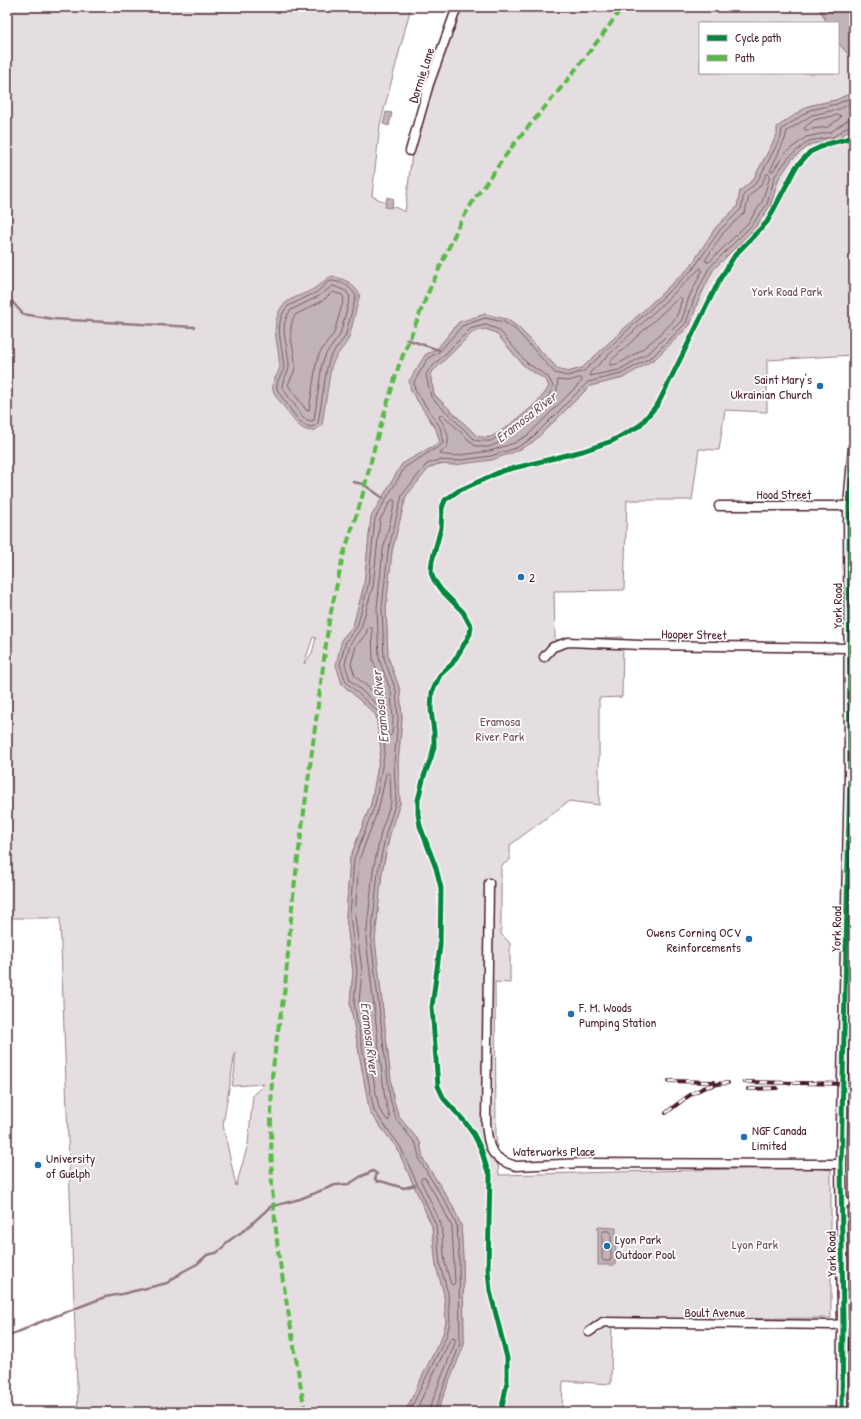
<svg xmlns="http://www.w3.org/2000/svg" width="861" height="1419" viewBox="0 0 861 1419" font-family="'Patrick Hand',sans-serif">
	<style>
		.green { fill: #e5dee0; stroke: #987e86; fill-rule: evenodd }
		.water { fill: #c1b3b6; stroke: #91787e; fill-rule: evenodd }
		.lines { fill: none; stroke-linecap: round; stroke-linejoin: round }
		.shore { stroke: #7a5a63; stroke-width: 1 }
		.stream { stroke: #91787e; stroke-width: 2.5 }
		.minor-casing { stroke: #4a1f2b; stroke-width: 11 }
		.major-casing { stroke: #4a1f2b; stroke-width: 13 }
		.minor { stroke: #fff; stroke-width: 8 }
		.major { stroke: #fff; stroke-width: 10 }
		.rail-casing { stroke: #4a1f2b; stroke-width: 4 }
		.rail { stroke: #fff; stroke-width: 2.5; stroke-dasharray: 8; stroke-linecap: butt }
		.quiet { stroke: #58b947; stroke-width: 4; stroke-dasharray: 8 4; stroke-linecap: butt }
		.cycleway-casing { stroke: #fff; stroke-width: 8 }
		.cycleway { stroke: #00873e; stroke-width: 5 }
		.poi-dot { fill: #1f6fb2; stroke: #fff; stroke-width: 1.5 }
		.labels { text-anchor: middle; stroke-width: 3.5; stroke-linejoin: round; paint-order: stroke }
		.street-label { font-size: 13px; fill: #4a1f2b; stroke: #fff }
		.park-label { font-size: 13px; fill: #714f58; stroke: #fff }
		.poi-label { font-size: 13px; fill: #4a1f2b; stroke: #fff; text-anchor: start }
		.water-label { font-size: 14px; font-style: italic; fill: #74535c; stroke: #fff }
	</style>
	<rect width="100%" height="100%" fill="#fff"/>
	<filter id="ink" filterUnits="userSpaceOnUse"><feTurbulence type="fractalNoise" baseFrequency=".025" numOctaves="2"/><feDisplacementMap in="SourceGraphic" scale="8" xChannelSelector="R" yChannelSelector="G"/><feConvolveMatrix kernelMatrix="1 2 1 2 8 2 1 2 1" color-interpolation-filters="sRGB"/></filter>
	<g filter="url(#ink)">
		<path class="green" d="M11,7H411L380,125L372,196L405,212L412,153L457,7H819L827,23H700V73H838V43L854,60V92L836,100L808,106L777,135L753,180L740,191L738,206L716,227L690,267L582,368L568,372L558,369L518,327L506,319L459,322L437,349L425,355L411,391L436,429L440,442L402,464L371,517L364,585L353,626L342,639V684L376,715L381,750L371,804L350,858L346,916L353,972L350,1003L370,1113L397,1148L432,1226L436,1266L444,1294L446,1322L443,1334L405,1412H78L60,918H7V16ZM313,637L316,638L312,653L304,664ZM235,1053V1068L232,1086L264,1084L253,1095L248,1144L236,1186L223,1125Z
			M854,127V355L767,360V412L725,410L719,450L699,449L692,500H627L624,590L554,591L555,640L623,637L622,697L599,698V805L569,801L510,845V860L501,866V934L510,943V983L495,982L496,1136L499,1175L811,1167L831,1170V1318L612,1319L611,1384L563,1381L562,1412H437L464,1344L463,1258L461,1225L451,1203L423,1159L420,1142L399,1117L393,1098L375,940L382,872L390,834L400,803L398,763L402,719L400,690L388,657L386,608L392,551L406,496L429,468L438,464L454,465L533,442L590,386L623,378L690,325L698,301L713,270L755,228L770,206L779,178L792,159L811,144L840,137Z
			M486,329L496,333L524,366L546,380L549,386C543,401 506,429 491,437C487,438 482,437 478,437L434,394L430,374L473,332Z"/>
		<path class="water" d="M819,7H854V60L838,43V23H827Z
			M854,92V127L834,141L811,144L792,159L779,178L770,206L755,228L713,270L698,301L690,325L655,359L623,378L590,386L533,442L517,451L492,460L454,465L438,464L429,468L406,496L392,551L386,608L388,657L400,690L402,719L398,763L400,803L390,834L382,872L375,940L393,1098L399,1117L420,1142L423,1159L451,1203L461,1225L463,1258L464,1345L437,1412H405L443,1334L446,1322L444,1294L436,1266L432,1226L397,1148L370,1113L350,1003L353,972L346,916L350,858L371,804L381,750L376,715L342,684L336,665L342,639L353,626L364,585L371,517L402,464L440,442L436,429L411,391L409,381L425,355L437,349L459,322L485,314L506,319L518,327L558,369L568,372L582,368L690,267L716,227L737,207L740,191L753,180L777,135V127L808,106L836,100ZM486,329L496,333L524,366L546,380L549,386C544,401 506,429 491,437C487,438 482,437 478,437L434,395L430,374L473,332Z
			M386,112L392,113L389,126L383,124Z
			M387,197L394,199L391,208L385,207Z
			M332,276C347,280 351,282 360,294L349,338C343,349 335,356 331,367L322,425C307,441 293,420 285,408C281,403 275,396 273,390C271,381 278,375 280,367C280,365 279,361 279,358C277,340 271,325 281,308C288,297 305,295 315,288C321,284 325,279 332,276Z
			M598,1227L616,1228L615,1265H598Z"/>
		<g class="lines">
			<path class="shore" d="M854,102L839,109L812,115L787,131L785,139L770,171H773L785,153L806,137L831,132L848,120L854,119
				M839,115L841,116L840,118L828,127L806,130L804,129L805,127L814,120Z
				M767,174H769L770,176L762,202L749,222L709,262H706V259L723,233L745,212L749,196L760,186Z
				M701,268L702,271L689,297L682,320L650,352L619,370L590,376V373Z
				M332,281C343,282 350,286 356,296L345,337L330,357L327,367L318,423C307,436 292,412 287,404C284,399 278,393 277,388C276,380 282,375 284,368C284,365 283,361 283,359C281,341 274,321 288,306L317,292L327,283Z
				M333,286L346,291L350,297L340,335L326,354L322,364L314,420L311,421L307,420L302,416L282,387C282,379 289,374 289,366C289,347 277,326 291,310L319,296Z
				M333,292L342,295L344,298L334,333L319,354L316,365L309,410L307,411L288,385C290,379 294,374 295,368C296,349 285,333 295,315L322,301Z
				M680,297L682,299C680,305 679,312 676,317C669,329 624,367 610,365V362Z
				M486,325L499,330L527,363L548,377L553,386L549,396L523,420L491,441H478L475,440L431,397L426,375L428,371L470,329Z
				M580,378L582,379V381L528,435L514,443L490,451L454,456L440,454L441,452C455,443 446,428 439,417L440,415H443L474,445C479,447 487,448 492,446C503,442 548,407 554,397C558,391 557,386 558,380L568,381Z
				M392,500H394L395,502L383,550L377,608L379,659L391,692L393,719L392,734L390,736L388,734L383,710L350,680L345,664L350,644L361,628L373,586L380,520Z
				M368,627H370L372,628L373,660L385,693L386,699L384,701L355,676L351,664L356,646L366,634Z
				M388,773L390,775L391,802L381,832L373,871L366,939L385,1099L390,1118L388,1121L379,1109L359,1002L362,971L355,916L359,860L379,807L386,774Z
				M422,1178H425L443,1208L452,1227L455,1283L453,1285L451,1284L445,1264L441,1224L421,1181Z
				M604,1231H610L611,1233V1259L610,1261H604L602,1259V1233Z
				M409,1412L447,1335L450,1321L448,1293L440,1265L436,1225L400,1146L374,1111L354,1003L357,971L350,916L354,859L375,805L385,750L379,713L346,682L340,664L346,641L357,627L368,586L375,518L405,467L441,445L443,443L440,427L415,390L414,382L428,358L439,352L462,326L485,318L504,322L516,330L555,373L568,376L584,371L693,269L720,230L741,209L744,194L757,182L781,137L782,129L810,110L837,104L854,96
				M415,1412L451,1338L454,1337L455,1339V1343L430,1407L429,1412
				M434,1412L460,1344L459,1259L457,1226L447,1205L420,1161L416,1144L396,1119L390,1099L371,940L378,872L386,833L396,802L394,763L398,719L396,691L384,658L382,608L388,551L402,495L427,464L438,460L454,461L491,456L516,448L531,439L588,382L621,374L653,356L686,323L694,299L709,268L752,225L767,204L775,176L789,157L809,141L833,137L850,125L854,124"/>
			<path class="stream" d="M7,296L23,314L53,319L194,327
				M406,339L439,350
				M353,482L363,484L383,498
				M7,1336C14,1333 26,1330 30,1326L105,1297L122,1294L167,1283L182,1272L197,1264L207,1255L216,1253L222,1249L227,1242L246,1229L270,1207L300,1199L335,1185L349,1184L360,1177L373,1171L377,1174L375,1179L378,1182L380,1181L404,1188L415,1185"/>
			<defs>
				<path id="minor" d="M410,151L429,84L457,7
					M719,506H849
					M544,657L553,647L568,642L641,645L850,648
					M489,883L486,1123C488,1147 490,1159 516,1166L584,1163L841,1164
					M841,1202H854
					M589,1332L603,1322L832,1325L854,1323"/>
				<path id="major" d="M842,1412L843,1325L841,1164L850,775L849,506L854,447"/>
			</defs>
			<use href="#minor" class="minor-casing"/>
			<use href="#major" class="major-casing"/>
			<use href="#minor" class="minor"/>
			<use href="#major" class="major"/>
			<defs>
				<path id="rail" d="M669,1081L714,1082
					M744,1082L854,1084
					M748,1089L777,1088
					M666,1113C686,1097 701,1084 728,1083"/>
			</defs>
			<use href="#rail" class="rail-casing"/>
			<use href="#rail" class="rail"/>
			<path class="quiet" d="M305,1412L278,1251L272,1189L271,1119L272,1077L276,1043L285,987L293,896L329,621L343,556L361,501L376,441L399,365L428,293L460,223L475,198L514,144L565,83L607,29L622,7"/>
			<defs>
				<path id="cycleway" d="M501,1412L507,1382V1358L490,1291L488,1270L490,1174L487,1169L481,1149L474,1135L465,1122L444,1099L438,1086L432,1007L440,946L441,888L436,868L420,826L418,814V800L424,776L431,758L434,747V732L431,710L432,692L440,675L452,664L459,653L470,634L471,627L463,612L441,590L434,580L431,573L432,561L441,528L442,508L445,500L458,491L502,471L583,451L612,441L639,426L658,404L720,279L735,255L767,222L796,167L810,152L827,144L854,137
					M842,1412L843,1325L841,1164L850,775L849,506L854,447"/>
			</defs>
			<use href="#cycleway" class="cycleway-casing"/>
			<use href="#cycleway" class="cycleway"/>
		</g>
	</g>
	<g class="poi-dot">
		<circle cx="820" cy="386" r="4"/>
		<circle cx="521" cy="577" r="4"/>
		<circle cx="749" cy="939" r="4"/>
		<circle cx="571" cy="1014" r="4"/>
		<circle cx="744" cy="1137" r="4"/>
		<circle cx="38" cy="1165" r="4"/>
		<circle cx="607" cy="1246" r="4"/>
	</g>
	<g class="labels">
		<g class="street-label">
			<text transform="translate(421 75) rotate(-72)" y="5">Dormie Lane</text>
			<text x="784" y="499">Hood Street</text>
			<text transform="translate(837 606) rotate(-90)" y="5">York Road</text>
			<text transform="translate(694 634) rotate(1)" y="5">Hooper Street</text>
			<text transform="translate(836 929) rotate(-89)" y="5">York Road</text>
			<text x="554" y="1156">Waterworks Place</text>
			<text transform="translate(831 1254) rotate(-91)" y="5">York Road</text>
			<text x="715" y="1317">Boult Avenue</text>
		</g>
		<g class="park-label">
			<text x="787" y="296">York Road Park</text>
			<text x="500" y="726">Eramosa<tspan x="500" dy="15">River Park</tspan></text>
			<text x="755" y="1249">Lyon Park</text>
		</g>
		<g class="poi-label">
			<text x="812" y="384" text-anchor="end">Saint Mary's<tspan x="812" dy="15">Ukrainian Church</tspan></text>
			<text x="529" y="582">2</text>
			<text x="741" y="937" text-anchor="end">Owens Corning OCV<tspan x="741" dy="15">Reinforcements</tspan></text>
			<text x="579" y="1012">F. M. Woods<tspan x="579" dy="15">Pumping Station</tspan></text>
			<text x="752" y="1135">NGF Canada<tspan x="752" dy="15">Limited</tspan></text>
			<text x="46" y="1163">University<tspan x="46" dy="15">of Guelph</tspan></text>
			<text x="615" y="1244">Lyon Park<tspan x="615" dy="15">Outdoor Pool</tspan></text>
		</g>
		<g class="water-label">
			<text transform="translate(526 417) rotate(-38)" y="5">Eramosa River</text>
			<text transform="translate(380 707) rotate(-96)" y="5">Eramosa River</text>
			<text transform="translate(370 1038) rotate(83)" y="5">Eramosa River</text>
		</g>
	</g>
	<rect width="861" height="1419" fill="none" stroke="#fff" stroke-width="24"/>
	<rect x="12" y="12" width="837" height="1395" fill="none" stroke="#4a1f2b" stroke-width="1.5" filter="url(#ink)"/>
	<rect x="699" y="22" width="140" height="52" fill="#ffffff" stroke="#b7a5aa"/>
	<rect x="707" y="35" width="20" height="6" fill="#00873e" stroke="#b7a5aa"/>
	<text x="735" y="42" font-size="12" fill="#4a1f2b">Cycle path</text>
	<rect x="707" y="55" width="20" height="6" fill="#58b947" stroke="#b7a5aa"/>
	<text x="735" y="62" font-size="12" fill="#4a1f2b">Path</text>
</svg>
